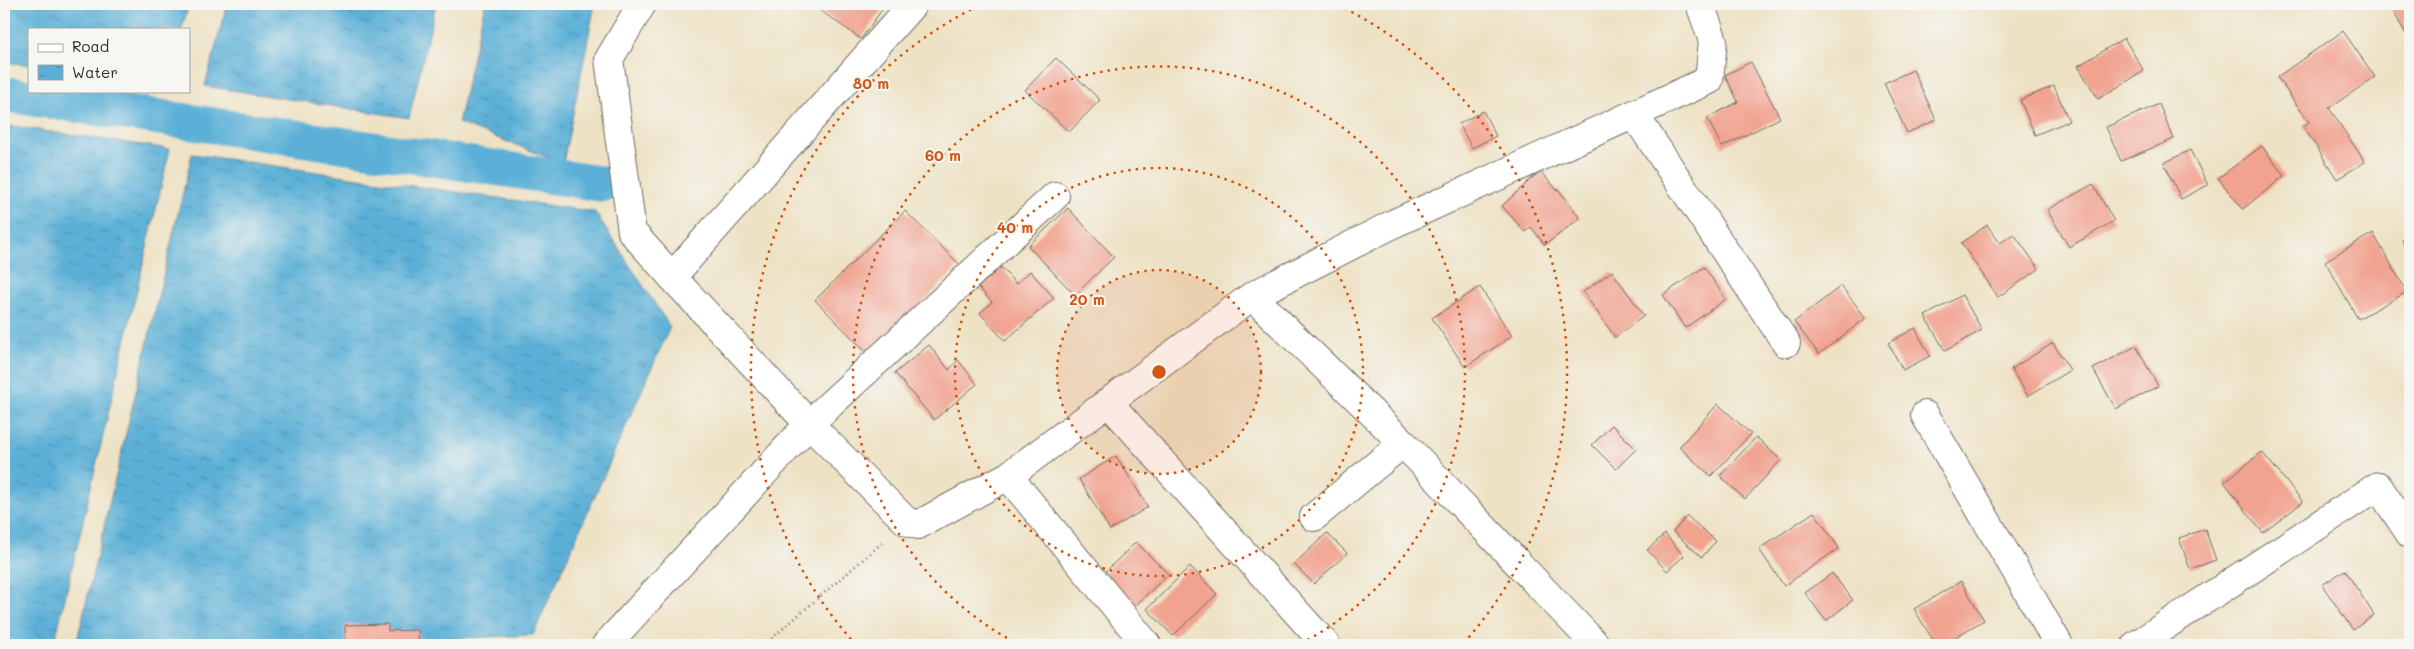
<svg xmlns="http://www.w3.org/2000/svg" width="2414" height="649" viewBox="0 0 2414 649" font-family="Mali,sans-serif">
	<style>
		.water { fill: url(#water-ripples); stroke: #436e81 }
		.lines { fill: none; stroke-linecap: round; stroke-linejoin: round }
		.canal { stroke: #5bb0d7; stroke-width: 36 }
		.building { fill: #f1a390 }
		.minor-casing { stroke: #6f6b61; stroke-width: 30 }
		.path { stroke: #6f6b61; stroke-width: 3; stroke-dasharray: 1 4; stroke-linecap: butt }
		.minor { stroke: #fff; stroke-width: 28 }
		.ring { fill: none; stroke: #d5540f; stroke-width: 2.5; stroke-dasharray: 2.5 5 }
		.centre { fill: #d5540f; stroke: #f6f6f2; stroke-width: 2.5 }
		.ring-label { font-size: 15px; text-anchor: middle; font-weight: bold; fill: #d5540f; stroke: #f6f6f2; stroke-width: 4; stroke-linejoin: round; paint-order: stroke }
	</style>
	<defs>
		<pattern id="water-ripples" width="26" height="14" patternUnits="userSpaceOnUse" patternTransform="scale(1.25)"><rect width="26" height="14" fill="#5bb0d7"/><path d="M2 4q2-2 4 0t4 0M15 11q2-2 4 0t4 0" fill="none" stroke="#4b8faf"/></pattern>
	</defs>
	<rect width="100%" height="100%" fill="#f6f6f2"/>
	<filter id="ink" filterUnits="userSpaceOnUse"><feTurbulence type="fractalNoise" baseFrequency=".02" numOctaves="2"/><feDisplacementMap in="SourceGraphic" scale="10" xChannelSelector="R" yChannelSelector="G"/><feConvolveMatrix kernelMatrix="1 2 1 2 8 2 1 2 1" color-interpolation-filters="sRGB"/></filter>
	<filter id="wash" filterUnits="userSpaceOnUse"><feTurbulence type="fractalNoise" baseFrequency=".0096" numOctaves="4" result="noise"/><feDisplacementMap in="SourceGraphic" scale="20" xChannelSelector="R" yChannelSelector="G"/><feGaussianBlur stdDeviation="1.12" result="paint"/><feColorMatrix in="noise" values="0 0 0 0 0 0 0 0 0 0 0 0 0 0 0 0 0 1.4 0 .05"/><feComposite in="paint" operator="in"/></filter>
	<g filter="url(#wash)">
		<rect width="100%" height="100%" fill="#eee2c5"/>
		<path class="water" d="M4,4H189L182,29H29V65L4,62Z
			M227,4H436L409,118L205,86Z
			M485,4H595L563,163L458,123Z
			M4,125L170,149L54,645H4Z
			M192,154L595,212L670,327L533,635L305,645H76Z"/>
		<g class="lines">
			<path class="canal" d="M4,94L603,184"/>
		</g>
		<g id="blocks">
			<path class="building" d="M811,4H886L861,39Z
				M2389,4H2410V41Z
				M2343,31L2375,77L2329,108L2365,162L2337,179L2303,126L2309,122L2277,77Z
				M2124,38L2144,71L2098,99L2078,66Z
				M1056,58L1100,100L1069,132L1025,90Z
				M1751,62L1780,118L1722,147L1707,118L1738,102L1725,75Z
				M1913,70L1936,120L1907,133L1884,83Z
				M2054,86L2069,121L2035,135L2020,100Z
				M2159,104L2174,139L2121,161L2106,127Z
				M1483,111L1496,136L1472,148L1459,124Z
				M2262,146L2284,176L2243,209L2218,178Z
				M2190,150L2208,185L2181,199L2164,163Z
				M1540,171L1557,190L1558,189L1580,218L1545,245L1531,227L1525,232L1502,206Z
				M2093,184L2114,221L2069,247L2047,210Z
				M1068,208L1114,257L1075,295L1028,246Z
				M905,211L960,265L869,355L815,300Z
				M1987,225L2000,243L2014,234L2039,269L1998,297L1961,243Z
				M2373,233L2407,292L2358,319L2325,261Z
				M2410,234V253L2402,240Z
				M1001,267L1016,284L1030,271L1054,298L1005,341L980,313L992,302L978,287Z
				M1704,267L1726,299L1685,328L1663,295Z
				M1612,271L1644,316L1615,337L1583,292Z
				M1841,286L1866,318L1819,354L1794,322Z
				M1480,287L1512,336L1465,367L1432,318Z
				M1962,295L1982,330L1945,351L1925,316Z
				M1915,328L1930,356L1903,370L1888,343Z
				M2053,343L2070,370L2028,396L2011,369Z
				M929,345L949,370L958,360L977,384L934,420L895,373Z
				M2136,346L2158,386L2116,409L2093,369Z
				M1718,404L1751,434L1711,476L1679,447Z
				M1612,425L1636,449L1616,469L1592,445Z
				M1756,437L1781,460L1745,499L1720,476Z
				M2262,452L2303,502L2263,533L2224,482Z
				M1116,456L1148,507L1110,530L1079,479Z
				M1814,512L1839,548L1784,586L1759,549Z
				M1687,516L1716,541L1702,557L1673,532Z
				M2205,529L2216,560L2190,569L2179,538Z
				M1327,533L1347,553L1314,584L1294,564Z
				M1665,534L1684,556L1667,571L1647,550Z
				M1136,542L1168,574L1133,608L1102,575Z
				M1190,566L1217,594L1173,636L1147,609Z
				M2345,570L2374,615L2353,630L2322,585Z
				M1832,573L1853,600L1826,621L1805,593Z
				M1961,581L1984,620L1942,645H1936L1914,609Z
				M388,624V631L418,630L419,645H345V625Z"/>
		</g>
	</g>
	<g filter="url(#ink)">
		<use href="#blocks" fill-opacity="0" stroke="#6f6b61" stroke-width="1"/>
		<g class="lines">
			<defs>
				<path id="minor" d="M642,4L609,59L632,232L672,277
					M913,4L672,277L809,424L906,521L918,525L1008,476L1252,296L1395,223L1709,80L1713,41L1700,4
					M1634,114L1786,343
					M1252,296L1403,443L1596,645
					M1108,402L1326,645
					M1925,415L2059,645
					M1008,476L1147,645
					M1314,517L1403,443
					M606,645L809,424L1055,196
					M2136,645L2378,486L2410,534"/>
			</defs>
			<use href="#minor" class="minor-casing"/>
			<path class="path" d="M764,645L883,542"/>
			<use href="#minor" class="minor"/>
		</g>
	</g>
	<circle cx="1159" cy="372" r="102" fill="#d5540f" fill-opacity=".12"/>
	<g class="ring">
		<circle cx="1159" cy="372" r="102"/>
		<circle cx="1159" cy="372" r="204"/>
		<path d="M1020 645A306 306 0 1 1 1298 645"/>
		<path d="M856 645A408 408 0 0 1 980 5M1338 5A408 408 0 0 1 1462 645"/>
	</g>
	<circle cx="1159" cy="372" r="8" class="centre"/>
	<g class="ring-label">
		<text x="871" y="89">80 m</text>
		<text x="943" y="161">60 m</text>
		<text x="1015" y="233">40 m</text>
		<text x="1087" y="305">20 m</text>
	</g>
	<rect width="2414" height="649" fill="none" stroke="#f6f6f2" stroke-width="20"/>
	<rect x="28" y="28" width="162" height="65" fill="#f6f6f2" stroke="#a5a5a2"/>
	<rect x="38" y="44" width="25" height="8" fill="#ffffff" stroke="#a5a5a2"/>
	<text x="72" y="52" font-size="15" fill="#2b2b2b">Road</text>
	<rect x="38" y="65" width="25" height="15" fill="url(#water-ripples)" stroke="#a5a5a2"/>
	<text x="72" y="78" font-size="15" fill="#2b2b2b">Water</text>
</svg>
